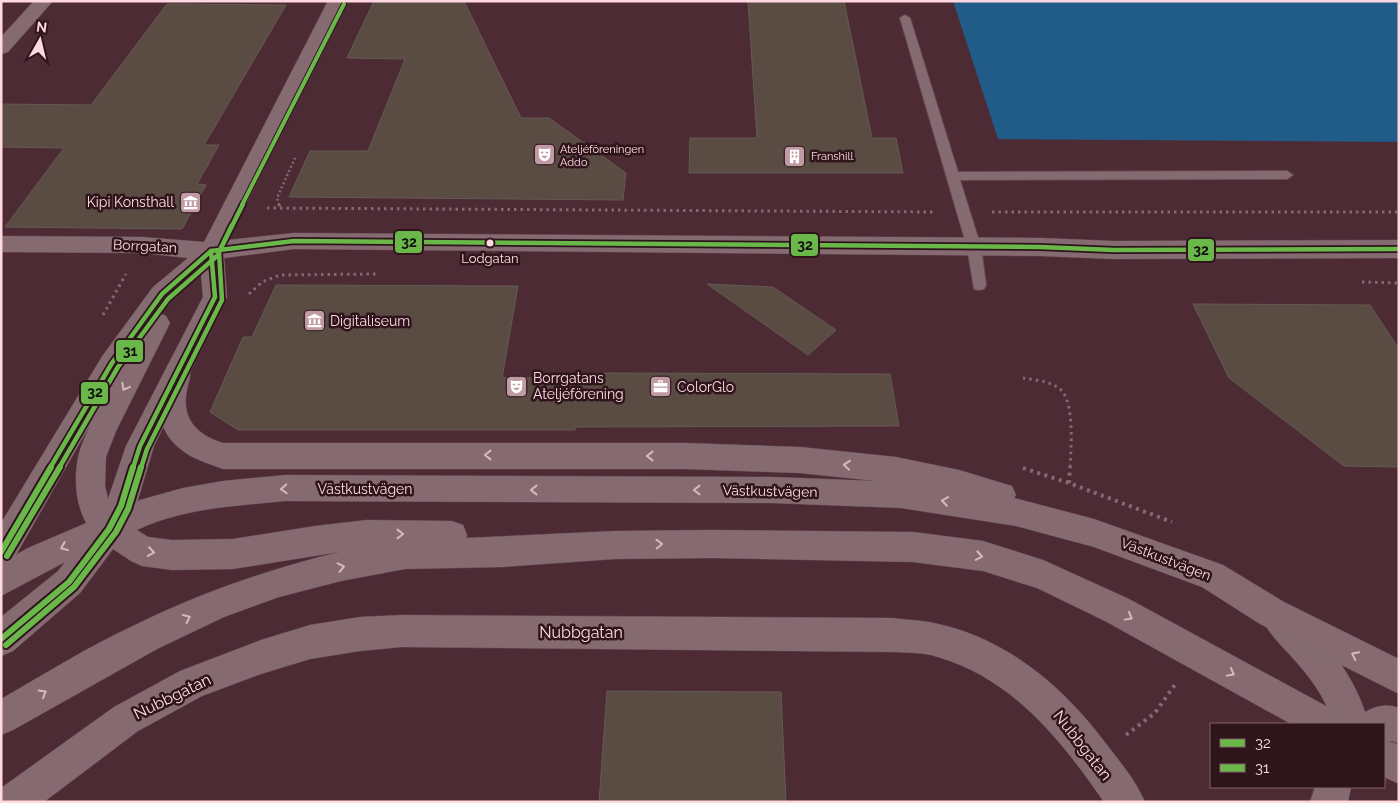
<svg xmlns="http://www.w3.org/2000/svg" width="1400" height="803" viewBox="0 0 1400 803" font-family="Raleway,sans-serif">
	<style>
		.water { fill: #215b88 }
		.building { fill: #5a4b43; stroke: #665a53 }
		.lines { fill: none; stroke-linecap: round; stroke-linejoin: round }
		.service-casing { stroke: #654850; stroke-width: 2 }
		.minor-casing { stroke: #654850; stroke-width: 1 }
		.secondary-casing { stroke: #654850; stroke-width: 1 }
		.path-far2 { stroke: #826a70; stroke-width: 2.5; stroke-dasharray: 2 2.5; stroke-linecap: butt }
		.path-far1 { stroke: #826a70; stroke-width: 3; stroke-dasharray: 2.5 4; stroke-linecap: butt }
		.path { stroke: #826a70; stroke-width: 4; stroke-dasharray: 3 4.5; stroke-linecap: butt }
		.service { fill: #856b71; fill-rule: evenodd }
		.minor { fill: #856b71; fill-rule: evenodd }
		.secondary { fill: #856b71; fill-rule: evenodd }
		.bus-1-far1-casing { stroke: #2e141b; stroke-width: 8 }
		.bus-1-casing { stroke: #2e141b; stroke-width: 10 }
		.bus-2-far2-casing { stroke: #2e141b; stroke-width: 6 }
		.bus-2-far1-casing { stroke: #2e141b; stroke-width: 8 }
		.bus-2-casing { stroke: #2e141b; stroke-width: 10 }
		.bus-1-far1 { stroke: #6bb84a; stroke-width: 4.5 }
		.bus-1 { stroke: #6bb84a; stroke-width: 6 }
		.bus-2-far2 { stroke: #6bb84a; stroke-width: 4 }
		.bus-2-far1 { stroke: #6bb84a; stroke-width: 4.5 }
		.bus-2 { stroke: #6bb84a; stroke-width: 6 }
		.oneway { stroke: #dab7bf }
		.bus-dot { fill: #ffd8e0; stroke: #2e141b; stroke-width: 2 }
		.labels { text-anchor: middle; stroke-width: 5; stroke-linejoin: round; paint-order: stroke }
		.far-poi-label { font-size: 11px; fill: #ffd8e0; stroke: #2e141b; text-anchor: start }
		.bus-label { font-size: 13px; fill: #ffd8e0; stroke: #2e141b }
		.poi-label { font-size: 14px; fill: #ffd8e0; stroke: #2e141b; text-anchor: start }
		.street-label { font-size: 14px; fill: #ffd8e0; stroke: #2e141b }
		.near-street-label { font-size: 16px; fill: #ffd8e0; stroke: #2e141b }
		.line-badge { stroke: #2e141b; stroke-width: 2 }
		.pale-badge-label { font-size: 14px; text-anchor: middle; font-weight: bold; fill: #111 }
	</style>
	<rect width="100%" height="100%" fill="#4c2b35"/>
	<path class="water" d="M953,1H1399V142L998,139Z"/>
	<path class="building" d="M374,1H464L521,118H549L626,173L623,200L289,197L310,151H368L405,59L347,58Z
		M748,1H844L872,138H896L903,173H689L690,138H757Z
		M167,4L286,5L204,145H219L197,184L206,185L182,229L5,227L64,148L1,147V104L91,105Z
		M707,284L773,287L836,330L808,355Z
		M276,285L518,286L502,378H604V373L890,374L899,426L575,427V430H238L210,412L243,337H252Z
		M1193,304L1370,305L1399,349V467L1344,466L1229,378Z
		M607,691L781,692L786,802H599Z"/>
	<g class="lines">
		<defs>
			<path id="service" d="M905,15L910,18L958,172L1287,171L1293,175L1287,179L960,180L981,247L986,285L984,289L979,290L974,289L967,247L900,18Z"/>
			<path id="minor" d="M34,1H53L8,52L1,54V37Z
				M328,1H346L228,240L294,233L1040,238L1114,241L1399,240V258L1114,259L1040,256L294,249L224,258L227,297L154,446L136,506L120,539L109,543C78,531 72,488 78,458C80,447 86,435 90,425L12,562L1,567V523L103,355L153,287L188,258L142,253L1,252V236L142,237L204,242ZM201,274L203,297L126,446L108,499L105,486L106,457L116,431L170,323L166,316L161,314L171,301Z
				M1278,602C1312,616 1355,677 1365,712C1376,706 1387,703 1399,708V744L1392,741H1384V724H1333C1326,697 1309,676 1290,655C1279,643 1268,633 1262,618L1266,607Z
				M402,615L893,618C907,620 921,620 934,623C1007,638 1064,687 1107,745C1121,763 1136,781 1145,802H1104C1061,740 1013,679 938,657C924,652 908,653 893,652L402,647L360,651L310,659L261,674L202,696L138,731L44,802H1V788L114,707L180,671L261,640L310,625L360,617Z
				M1315,787H1351L1348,802H1310Z"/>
			<path id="secondary" d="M178,360L187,363C193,373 189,379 187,390C181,419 197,435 223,443H685L800,447L896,457L959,470L1012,486L1016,495L1014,498L1094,519L1223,565L1284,602L1399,659V694L1260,624L1202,587L1094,547L1016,526L901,508L772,503L285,501C236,506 182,508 137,530L148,537L172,540L233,539L315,526L367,520L452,521L463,525L467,535L466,538L615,531L713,530L913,532L983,541L1043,560L1129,599L1337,712L1343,724H1291L1105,621L1037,588L983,571L913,562L713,558L615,559L502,567L405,569L341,581L279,597L224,617L157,649L13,730L1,735V699C45,674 89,646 135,625C202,592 267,570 339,552L233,569L172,570L142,566L131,561L113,549L80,593L13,651L1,656V617L58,571L65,562L1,596V563L28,548L140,500L183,488L223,481L285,475L772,477L876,481L800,473L685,469H223C210,464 195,460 183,451C154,431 153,393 169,363Z
				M1384,739L1399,745V784L1384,777Z"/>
		</defs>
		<use href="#service" class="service-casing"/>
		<use href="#minor" class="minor-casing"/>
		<use href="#secondary" class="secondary-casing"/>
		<path class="path-far2" d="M279,205L277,198L295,158"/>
		<path class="path-far1" d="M279,204L280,208
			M267,208L936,212
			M992,212H1399
			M1362,282L1399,283
			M249,294L262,282L280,275L376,274
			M103,315L126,274
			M1023,378C1035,380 1050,381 1060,389C1075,401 1071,450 1070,468"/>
		<path class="path" d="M1023,468L1069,483L1172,522
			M1069,483L1070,467
			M1126,735L1155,713L1176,683"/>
		<use href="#service" class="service"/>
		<use href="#minor" class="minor"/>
		<use href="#secondary" class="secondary"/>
		<defs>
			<path id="bus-1-far1" d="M211,251L294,241L1040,247L1114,250L1399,249
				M50,468L112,363L162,294L211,251
				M133,468L140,446L215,297L211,251"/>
			<path id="bus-1" d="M1,552L51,467
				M1,639L69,582L109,529L121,506L133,467"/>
			<path id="bus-2-far2" d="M242,205L344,4"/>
			<path id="bus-2-far1" d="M59,468L118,367L168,299L217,256L232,225
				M141,468L147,449L222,300L219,252L243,204"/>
			<path id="bus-2" d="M7,556L60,467
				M6,645L74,587L116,532L128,509L141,467"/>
		</defs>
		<use href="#bus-1-far1" class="bus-1-far1-casing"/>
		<use href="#bus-1" class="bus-1-casing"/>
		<use href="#bus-2-far2" class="bus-2-far2-casing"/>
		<use href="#bus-2-far1" class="bus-2-far1-casing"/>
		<use href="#bus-2" class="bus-2-casing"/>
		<use href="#bus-1-far1" class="bus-1-far1"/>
		<use href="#bus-1" class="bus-1"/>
		<use href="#bus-2-far2" class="bus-2-far2"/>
		<use href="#bus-2-far1" class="bus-2-far1"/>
		<use href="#bus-2" class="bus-2"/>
	</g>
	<defs><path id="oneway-chevron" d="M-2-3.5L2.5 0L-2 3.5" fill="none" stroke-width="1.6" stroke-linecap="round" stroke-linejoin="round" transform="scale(1.25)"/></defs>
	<g class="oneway">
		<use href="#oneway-chevron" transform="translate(125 387) rotate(118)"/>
		<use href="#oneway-chevron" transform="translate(488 455) rotate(-180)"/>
		<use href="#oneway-chevron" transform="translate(650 456) rotate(-180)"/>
		<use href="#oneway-chevron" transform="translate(847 465) rotate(-174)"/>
		<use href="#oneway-chevron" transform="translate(284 489) rotate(177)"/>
		<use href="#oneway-chevron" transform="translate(534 490) rotate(-180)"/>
		<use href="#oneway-chevron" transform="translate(697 490) rotate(-180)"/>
		<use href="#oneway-chevron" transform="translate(945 501) rotate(-172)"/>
		<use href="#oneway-chevron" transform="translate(400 534)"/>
		<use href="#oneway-chevron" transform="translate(659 544) rotate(-1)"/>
		<use href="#oneway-chevron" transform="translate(64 547) rotate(158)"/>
		<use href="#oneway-chevron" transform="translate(151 552) rotate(8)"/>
		<use href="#oneway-chevron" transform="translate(979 556) rotate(10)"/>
		<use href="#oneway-chevron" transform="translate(341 567) rotate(-13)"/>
		<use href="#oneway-chevron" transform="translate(1129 617) rotate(29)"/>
		<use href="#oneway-chevron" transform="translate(187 618) rotate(-25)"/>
		<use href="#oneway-chevron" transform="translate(1355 655) rotate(-153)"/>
		<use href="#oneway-chevron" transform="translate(1231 673) rotate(29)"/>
		<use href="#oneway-chevron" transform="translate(43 693) rotate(-30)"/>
	</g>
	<defs>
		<symbol id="theatre-square" viewBox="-11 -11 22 22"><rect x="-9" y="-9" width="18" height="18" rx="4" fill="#c09ba4" stroke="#2e141b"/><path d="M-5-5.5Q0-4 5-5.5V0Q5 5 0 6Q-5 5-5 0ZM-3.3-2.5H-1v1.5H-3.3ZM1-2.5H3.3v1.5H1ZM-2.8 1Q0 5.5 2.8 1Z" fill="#fff"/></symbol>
		<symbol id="building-square" viewBox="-11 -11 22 22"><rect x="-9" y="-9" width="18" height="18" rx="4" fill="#c09ba4" stroke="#2e141b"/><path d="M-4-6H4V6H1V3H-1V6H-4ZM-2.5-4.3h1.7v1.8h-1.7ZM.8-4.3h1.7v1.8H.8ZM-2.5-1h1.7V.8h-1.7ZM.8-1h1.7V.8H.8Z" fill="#fff"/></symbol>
		<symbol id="museum-square" viewBox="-11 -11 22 22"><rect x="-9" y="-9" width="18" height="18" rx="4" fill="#c09ba4" stroke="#2e141b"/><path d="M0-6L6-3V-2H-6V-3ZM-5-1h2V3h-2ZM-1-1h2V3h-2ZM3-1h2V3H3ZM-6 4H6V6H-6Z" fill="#fff"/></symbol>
		<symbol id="office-square" viewBox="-11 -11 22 22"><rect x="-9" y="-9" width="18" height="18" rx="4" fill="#c09ba4" stroke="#2e141b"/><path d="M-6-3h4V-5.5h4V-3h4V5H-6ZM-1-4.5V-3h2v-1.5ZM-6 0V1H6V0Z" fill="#fff"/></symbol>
	</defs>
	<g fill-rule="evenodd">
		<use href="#theatre-square" x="532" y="142" width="25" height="25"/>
		<use href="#building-square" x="782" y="144" width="25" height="25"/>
		<use href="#museum-square" x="178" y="190" width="25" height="25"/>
		<use href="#museum-square" x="302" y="308" width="25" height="25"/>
		<use href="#theatre-square" x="504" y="374" width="25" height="25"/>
		<use href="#office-square" x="648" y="374" width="25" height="25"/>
	</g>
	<circle class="bus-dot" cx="490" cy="243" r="4.5"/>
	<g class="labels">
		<g class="far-poi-label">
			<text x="560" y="153">Ateljéföreningen<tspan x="560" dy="13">Addo</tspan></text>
			<text x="811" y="160">Franshill</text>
		</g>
		<g class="bus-label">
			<text x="490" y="263">Lodgatan</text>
		</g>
		<g class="poi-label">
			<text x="174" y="207" text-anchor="end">Kipi Konsthall</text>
			<text x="330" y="326">Digitaliseum</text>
			<text x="533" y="383">Borrgatans<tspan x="533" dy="16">Ateljéförening</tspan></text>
			<text x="677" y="392">ColorGlo</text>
		</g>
		<g class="street-label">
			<text transform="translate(145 246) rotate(3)" y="5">Borrgatan</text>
			<text x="365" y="494">Västkustvägen</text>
			<text transform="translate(770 491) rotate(1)" y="5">Västkustvägen</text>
			<text transform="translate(1166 559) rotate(21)" y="5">Västkustvägen</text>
		</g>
		<g class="near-street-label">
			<text x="581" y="638">Nubbgatan</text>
			<text transform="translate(172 696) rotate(-26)" y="6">Nubbgatan</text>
			<text transform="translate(1083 745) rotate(52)" y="6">Nubbgatan</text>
		</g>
	</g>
	<g class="line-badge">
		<rect x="394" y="230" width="29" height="24" rx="5" fill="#6bb84a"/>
		<rect x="790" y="233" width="29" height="24" rx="5" fill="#6bb84a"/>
		<rect x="1187" y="238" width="28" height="24" rx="5" fill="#6bb84a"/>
		<rect x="115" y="339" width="29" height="24" rx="5" fill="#6bb84a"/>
		<rect x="80" y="381" width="29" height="24" rx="5" fill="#6bb84a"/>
	</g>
	<g class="pale-badge-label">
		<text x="409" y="247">32</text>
		<text x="805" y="250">32</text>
		<text x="1201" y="255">32</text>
		<text x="130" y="356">31</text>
		<text x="95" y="397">32</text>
	</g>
	<rect width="1400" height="803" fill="none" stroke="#ffd8e0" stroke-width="5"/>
	<rect x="1210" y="723" width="175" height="65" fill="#2e141b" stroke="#82626a"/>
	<rect x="1220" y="739" width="25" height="8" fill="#6bb84a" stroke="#82626a"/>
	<text x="1255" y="748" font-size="15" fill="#ffd8e0">32</text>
	<rect x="1220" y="764" width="25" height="8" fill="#6bb84a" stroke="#82626a"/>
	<text x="1255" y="773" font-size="15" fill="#ffd8e0">31</text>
	<g transform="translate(40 40) rotate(8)" stroke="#2e141b" stroke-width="4" paint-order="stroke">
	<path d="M0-4L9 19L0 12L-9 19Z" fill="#ffd8e0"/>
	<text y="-8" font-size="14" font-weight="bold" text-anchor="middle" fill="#ffd8e0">N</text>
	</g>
</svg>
